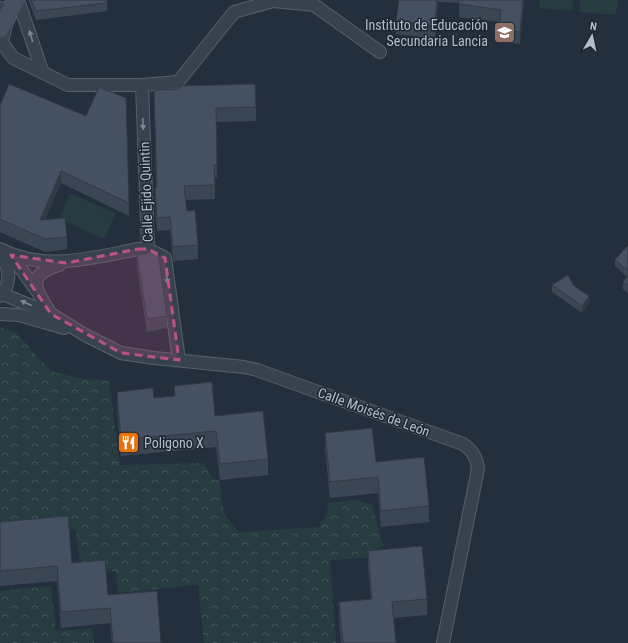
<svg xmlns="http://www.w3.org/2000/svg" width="628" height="643" viewBox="0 0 628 643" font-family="'Roboto Condensed',sans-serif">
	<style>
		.grass { fill: #263c3f }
		.park { fill: url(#park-crowns) }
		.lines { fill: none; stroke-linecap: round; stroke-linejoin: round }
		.minor-casing { stroke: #565f6c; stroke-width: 14 }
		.secondary-casing { stroke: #565f6c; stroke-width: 19 }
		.minor { stroke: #38414e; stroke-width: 12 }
		.secondary { stroke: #465061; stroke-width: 17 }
		.wall { fill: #3b4654 }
		.shaded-wall { fill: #303945 }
		.building { fill: #455162; stroke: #303945 }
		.oneway { fill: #7c8592 }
		.marked { fill: #bd5182; fill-opacity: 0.2; stroke: #bd5182; stroke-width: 3; stroke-dasharray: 8 5; stroke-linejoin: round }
		.labels { text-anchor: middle; stroke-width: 3; stroke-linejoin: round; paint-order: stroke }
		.poi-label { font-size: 14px; fill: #b4bcc9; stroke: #1d2633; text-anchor: end }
		.street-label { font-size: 14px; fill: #b4bcc9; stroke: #1d2633 }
	</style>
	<defs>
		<pattern id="park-crowns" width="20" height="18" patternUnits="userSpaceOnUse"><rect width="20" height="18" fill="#263c3f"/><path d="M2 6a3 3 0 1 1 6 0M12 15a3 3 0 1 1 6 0" fill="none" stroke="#435659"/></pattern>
	</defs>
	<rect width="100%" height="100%" fill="#242f3e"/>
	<path class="grass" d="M540,0H573L572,11L539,8Z
		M580,0H618L616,15L579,12Z
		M70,193L116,214L104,239L59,219Z"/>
	<path class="park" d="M0,327L17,333L41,361L54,372L78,378L109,381L120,465L204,463L213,479L219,480L224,513L239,532L320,527L328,510L327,503L356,500L372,505L383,545L368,558L330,560L336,643H204L198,585L118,593L116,571L81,574L76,530L6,529L0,522Z
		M51,586L56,631L92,628L94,643H0V591Z"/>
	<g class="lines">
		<defs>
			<path id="minor" d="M18,0L43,73
				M0,8L9,12L2,42L13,58L68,85H142L178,82L234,12L273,1L314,5L380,52
				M142,85L148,249
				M0,249C45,272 91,258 138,249H148L165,258L179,360
				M0,254C10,267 12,283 0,296
				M11,255L36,290
				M0,293L51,314L85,335L121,353L154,358L244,367L257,370L463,444C472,450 477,457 478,469L443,643
				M0,314L19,315L64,328
				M51,314C36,291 24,275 59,265"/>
			<path id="secondary" d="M0,29L16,0"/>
		</defs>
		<use href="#minor" class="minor-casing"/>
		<use href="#secondary" class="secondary-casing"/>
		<use href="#minor" class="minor"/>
		<use href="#secondary" class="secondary"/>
	</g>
	<path class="wall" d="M29,0H107V11L36,20L29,2Z
		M399,0H524L520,44L499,41V22L459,17V3L438,2L435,39L396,34V21Z
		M154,90L256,107V121L216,122L217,178H215V199L185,200L187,211L198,245V259L173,261L170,230L157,231L155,202V188H156Z
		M0,105L129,203V216L61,183L45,219L67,237V249L45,252L0,232Z
		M628,247V293L623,289V282L627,277L615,266V260Z
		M137,255L167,316V328L147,332L137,267Z
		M552,285L574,286L589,303L582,313L552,292Z
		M174,386L215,416L268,459V475L220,480L216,447L121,456L117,408V392L154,398L174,396Z
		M325,433L376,462L429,506V522L381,527L378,493L330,498L325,449Z
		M0,522L72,563L161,643H112L110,623L61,628L57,581L0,586Z
		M368,551L427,599V615L394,618L396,643H341L339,618V602L371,600L368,567Z"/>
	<path class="shaded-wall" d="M437,0H438L435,39V26Z
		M523,0H524L520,44V32Z
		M61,171V183L40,232V220Z
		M589,296V303L582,313V306Z"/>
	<path class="building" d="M31,0H107V3L36,11Z
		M399,0H437L435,26L396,21Z
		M459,0H523L520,32L499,29L501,10L459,4Z
		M9,84L86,116L99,87L126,98L129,203L61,171L40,220L65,218L67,237L45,239L0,219V105Z
		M255,84L256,107L216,108L217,165H214L215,185L184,186L187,211L195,210L198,245L173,247L170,217L157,218L155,188H157L154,90L180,89V86Z
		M627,246L628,247V271L615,260Z
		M158,251L167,316L147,319L137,255Z
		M568,275L574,286L589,296L582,306L552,285Z
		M628,276V286L623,282Z
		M212,382L215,416L263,411L268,459L220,464L216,431L121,440L117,392L153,388L154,398L175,396L174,386Z
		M372,428L376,462L424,457L429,506L381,511L378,477L330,482L325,433Z
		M68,516L72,563L105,560L108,595L157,591L161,643H113L110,608L61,612L57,566L0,571V522Z
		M422,546L427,599L392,602L396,643H343L339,602L372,599L368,551Z"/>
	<defs><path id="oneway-solid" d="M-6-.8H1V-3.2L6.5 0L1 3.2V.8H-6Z"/></defs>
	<g class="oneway">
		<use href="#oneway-solid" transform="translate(31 36) rotate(-107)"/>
		<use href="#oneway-solid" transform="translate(143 124) rotate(88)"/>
		<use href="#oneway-solid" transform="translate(167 278) rotate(82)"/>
		<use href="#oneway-solid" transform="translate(26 303) rotate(-156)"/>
	</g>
	<path class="marked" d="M138,249H148L165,258L179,360L121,353L51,314L11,255L66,263Z"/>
	<defs>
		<symbol id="school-square" viewBox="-11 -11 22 22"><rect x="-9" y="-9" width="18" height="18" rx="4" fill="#8d6e63" stroke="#1d2633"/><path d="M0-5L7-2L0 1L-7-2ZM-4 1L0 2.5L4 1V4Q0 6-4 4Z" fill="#fff"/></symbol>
		<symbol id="restaurant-square" viewBox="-11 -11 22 22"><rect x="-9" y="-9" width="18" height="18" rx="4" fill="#e8710a" stroke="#1d2633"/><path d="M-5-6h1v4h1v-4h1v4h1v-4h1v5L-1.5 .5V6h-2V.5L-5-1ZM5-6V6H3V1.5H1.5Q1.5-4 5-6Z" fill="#fff"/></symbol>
	</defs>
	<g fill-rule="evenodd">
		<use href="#school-square" x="492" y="20" width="25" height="25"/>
		<use href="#restaurant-square" x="116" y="430" width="25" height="25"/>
	</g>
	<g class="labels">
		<g class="poi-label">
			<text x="488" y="30">Instituto de Educación<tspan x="488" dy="16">Secundaria Lancia</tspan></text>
			<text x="144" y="448" text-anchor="start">Poligono X</text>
		</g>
		<g class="street-label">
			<text transform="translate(146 192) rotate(-92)" y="5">Calle Ejido Quintin</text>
			<text transform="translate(374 412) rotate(20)" y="5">Calle Moisés de León</text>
		</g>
	</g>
	<g transform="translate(592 36) rotate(9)" stroke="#1d2633" stroke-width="3" paint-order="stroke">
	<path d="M0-3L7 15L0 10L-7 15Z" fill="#b4bcc9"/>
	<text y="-6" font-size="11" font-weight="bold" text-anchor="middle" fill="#b4bcc9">N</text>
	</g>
</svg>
